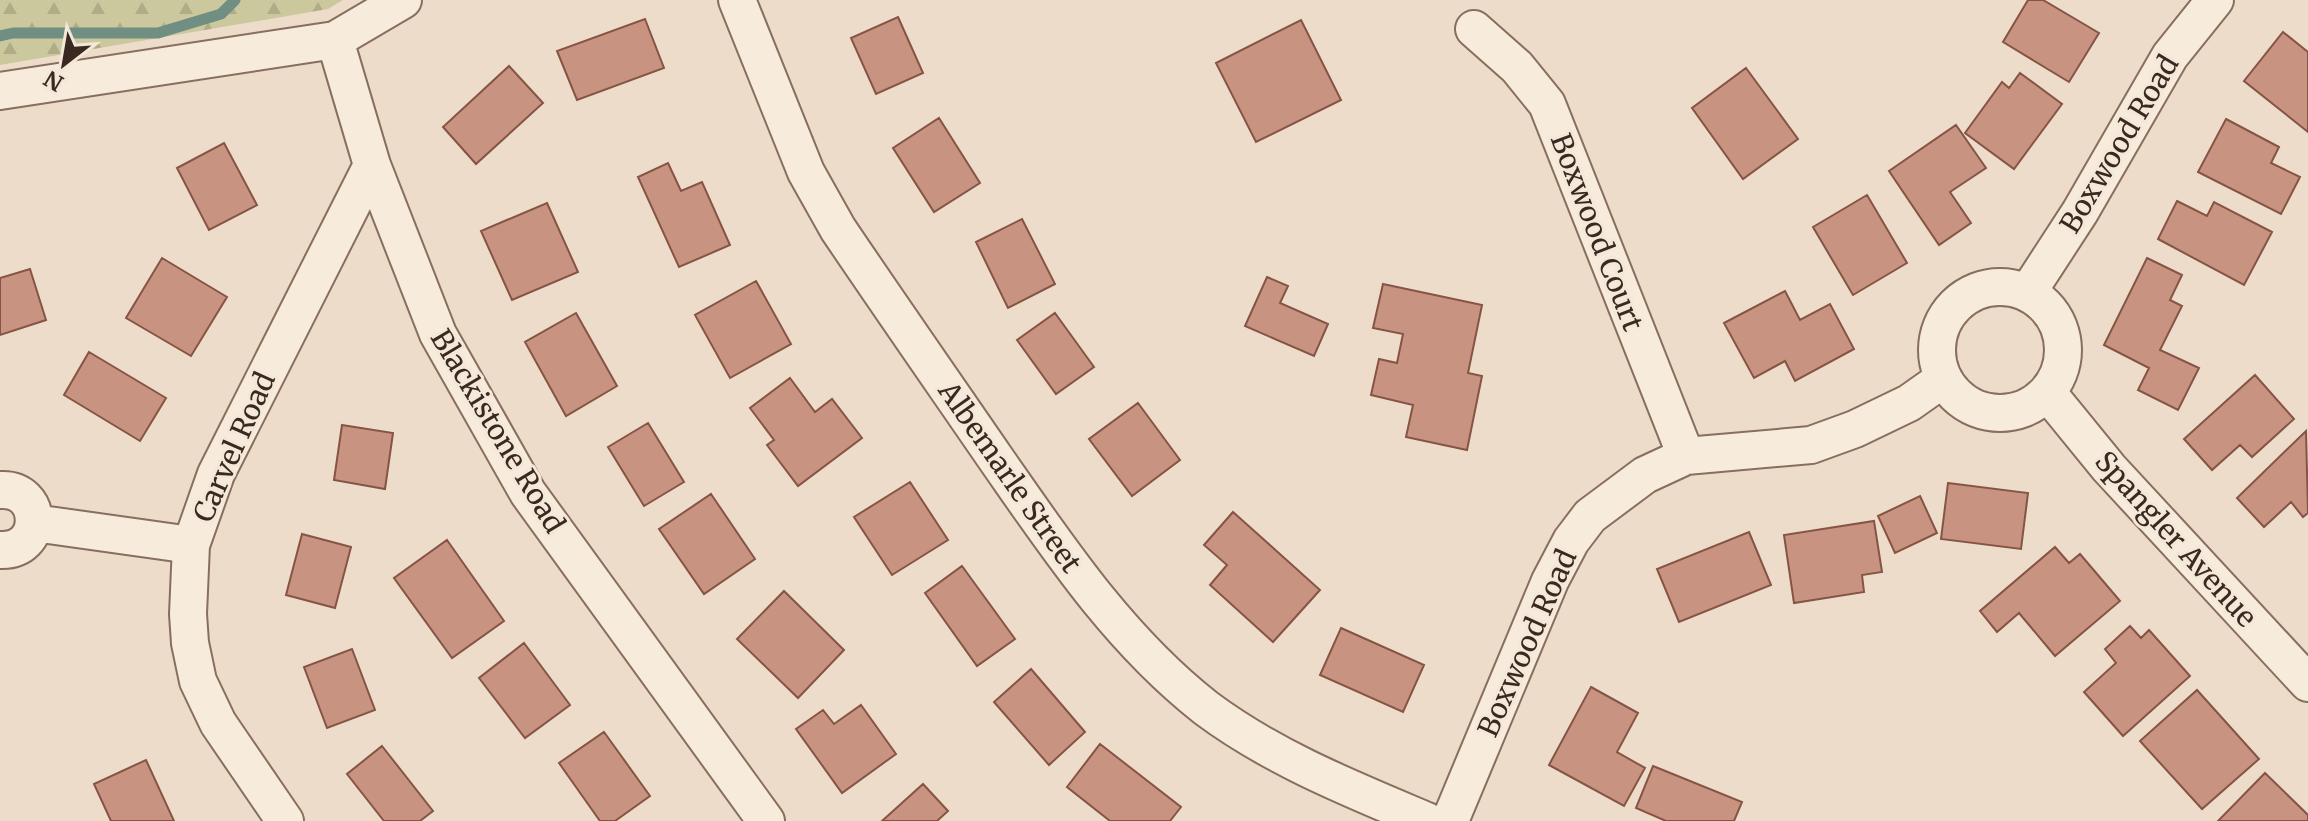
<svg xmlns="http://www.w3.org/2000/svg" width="2308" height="821" viewBox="0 0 2308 821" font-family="Merriweather,serif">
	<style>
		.forest { fill: url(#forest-firs) }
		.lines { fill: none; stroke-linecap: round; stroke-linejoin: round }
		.stream { stroke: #708f82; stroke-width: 11 }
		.building { fill: #c99381; stroke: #865445; stroke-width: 2 }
		.minor-casing { stroke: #886e5e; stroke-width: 40 }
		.minor { stroke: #f7ebdc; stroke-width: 36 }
		.labels { text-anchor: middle; stroke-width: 6; stroke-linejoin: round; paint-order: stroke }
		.street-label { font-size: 28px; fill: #392921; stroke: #f4e8d8 }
	</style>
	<defs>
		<pattern id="forest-firs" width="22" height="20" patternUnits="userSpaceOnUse" patternTransform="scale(2)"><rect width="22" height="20" fill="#cbc89d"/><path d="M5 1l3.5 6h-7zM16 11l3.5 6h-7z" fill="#afac87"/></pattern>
	</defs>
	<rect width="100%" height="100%" fill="#eddcc9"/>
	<path class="forest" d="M0,0H343L328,9L0,65Z"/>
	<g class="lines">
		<path class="stream" d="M0,36L13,33H158L221,14L235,0"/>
	</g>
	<path class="building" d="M2028,0H2043L2099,33L2069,82L2003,42Z
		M898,17L923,73L876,94L851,38Z
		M645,19L664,68L577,100L557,51Z
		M1301,20L1341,100L1256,142L1216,63Z
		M2283,32L2308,52V132L2244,81Z
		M509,66L543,103L476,164L443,127Z
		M1746,68L1798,139L1743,179L1692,108Z
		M2020,73L2062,104L2014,169L1965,133L2002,82L2009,88Z
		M939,118L980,183L934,212L893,148Z
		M2226,119L2279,147L2271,163L2300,177L2281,214L2198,172Z
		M1956,125L1986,168L1950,192L1971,223L1939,245L1889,171Z
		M224,143L257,205L209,230L177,168Z
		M668,163L681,191L702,182L730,245L679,267L638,177Z
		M1867,195L1907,263L1853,295L1813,227Z
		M2177,201L2207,216L2214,202L2272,232L2244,285L2158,239Z
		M547,203L578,272L512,300L481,231Z
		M1022,219L1055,284L1008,308L976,242Z
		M162,258L227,297L191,356L126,318Z
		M2147,258L2182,275L2170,300L2182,306L2160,350L2199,368L2178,410L2138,390L2149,368L2104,345Z
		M30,269L46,320L0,335V278Z
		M1267,277L1288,286L1280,303L1328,324L1314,356L1245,326Z
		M756,281L791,344L730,378L695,315Z
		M1383,284L1482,305L1468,373L1482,376L1467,450L1406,437L1413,405L1371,395L1379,359L1397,363L1403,334L1373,328Z
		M1785,291L1800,320L1830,304L1854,349L1795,381L1785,361L1754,378L1724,323Z
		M576,313L617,386L566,416L525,342Z
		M1055,313L1094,367L1056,394L1017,340Z
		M89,352L166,398L140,441L64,395Z
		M2255,375L2294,419L2252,457L2240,445L2212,470L2184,439Z
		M790,378L815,412L832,399L862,438L798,486L767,445L774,440L750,408Z
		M1138,403L1180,460L1132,496L1089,439Z
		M648,423L684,482L644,506L608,447Z
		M342,425L393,433L385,489L334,480Z
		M2306,431L2308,513L2303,517L2291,502L2264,527L2237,498Z
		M910,482L948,540L892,575L854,517Z
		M1948,483L2028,493L2021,549L1941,539Z
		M711,494L755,559L704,594L659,529Z
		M1920,496L1937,533L1895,553L1878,516Z
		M1233,512L1320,590L1273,642L1210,585L1227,565L1204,545Z
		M1874,521L1882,572L1862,575L1864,592L1794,603L1784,535Z
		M1749,532L1771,585L1679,622L1657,569Z
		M302,534L351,547L335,608L286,595Z
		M447,540L504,621L452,658L394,578Z
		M2055,547L2069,563L2080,554L2120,601L2055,656L2019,613L1997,632L1980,611Z
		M962,566L1015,639L977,666L925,593Z
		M784,591L844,650L798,698L737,639Z
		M2130,626L2141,638L2149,630L2190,676L2123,736L2084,692L2116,663L2105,649Z
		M1341,628L1424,665L1403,712L1320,675Z
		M524,643L570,705L525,738L479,678Z
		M352,649L375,710L327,728L304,667Z
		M1031,669L1085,732L1049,765L994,702Z
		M1591,687L1638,713L1617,752L1645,768L1624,806L1549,765Z
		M2197,690L2259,759L2202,809L2140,741Z
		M861,705L896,754L842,793L796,729L823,710L834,724Z
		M604,732L650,796L615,821H600L559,763Z
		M1100,744L1181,807L1170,821H1110L1067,787Z
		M382,746L433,811L420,821H384L347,774Z
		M146,760L174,821H111L94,784Z
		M1653,766L1742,802L1734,821H1666L1636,808Z
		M2265,773L2308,815V821H2218Z
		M923,784L948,811L937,821H882Z"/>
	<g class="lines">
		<defs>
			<path id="minor" d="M737,0L806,172L838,229C890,306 943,382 996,459C1058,548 1119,640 1206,708C1273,758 1351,789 1427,821
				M1474,29L1517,67L1547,104L1686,456
				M335,40L372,165L438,334L528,493L766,821
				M0,91L335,40L403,0
				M1937 350a63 63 0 1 1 126 0a63 63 0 1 1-126 0Z
				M2028,292L2080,212L2170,56L2215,0
				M2047,392L2109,468L2308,683
				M0,490C44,487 46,552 0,550
				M34,523L191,545
				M285,821L218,723L198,681L190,643L188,614L191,545L216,474L372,165
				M1450,821L1550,581L1571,541L1590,516L1645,475L1686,456L1811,445L1855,429L1909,403L1943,379"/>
		</defs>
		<use href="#minor" class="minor-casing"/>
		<use href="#minor" class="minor"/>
	</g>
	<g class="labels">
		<g class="street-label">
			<text transform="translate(2119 144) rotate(-59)" y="10">Boxwood Road</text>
			<text transform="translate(1597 232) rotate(69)" y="10">Boxwood Court</text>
			<text transform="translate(498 431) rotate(59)" y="10">Blackistone Road</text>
			<text transform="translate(234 447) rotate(-66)" y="10">Carvel Road</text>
			<text transform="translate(1010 477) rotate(55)" y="10">Albemarle Street</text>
			<text transform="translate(2176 539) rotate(48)" y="10">Spangler Avenue</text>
			<text transform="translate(1527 643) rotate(-66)" y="10">Boxwood Road</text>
		</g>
	</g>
	<g transform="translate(64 64) rotate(211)" stroke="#f4e8d8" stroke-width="6" paint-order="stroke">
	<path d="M0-6L14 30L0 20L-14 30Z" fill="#392921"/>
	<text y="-12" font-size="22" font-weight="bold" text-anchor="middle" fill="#392921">N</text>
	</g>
</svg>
